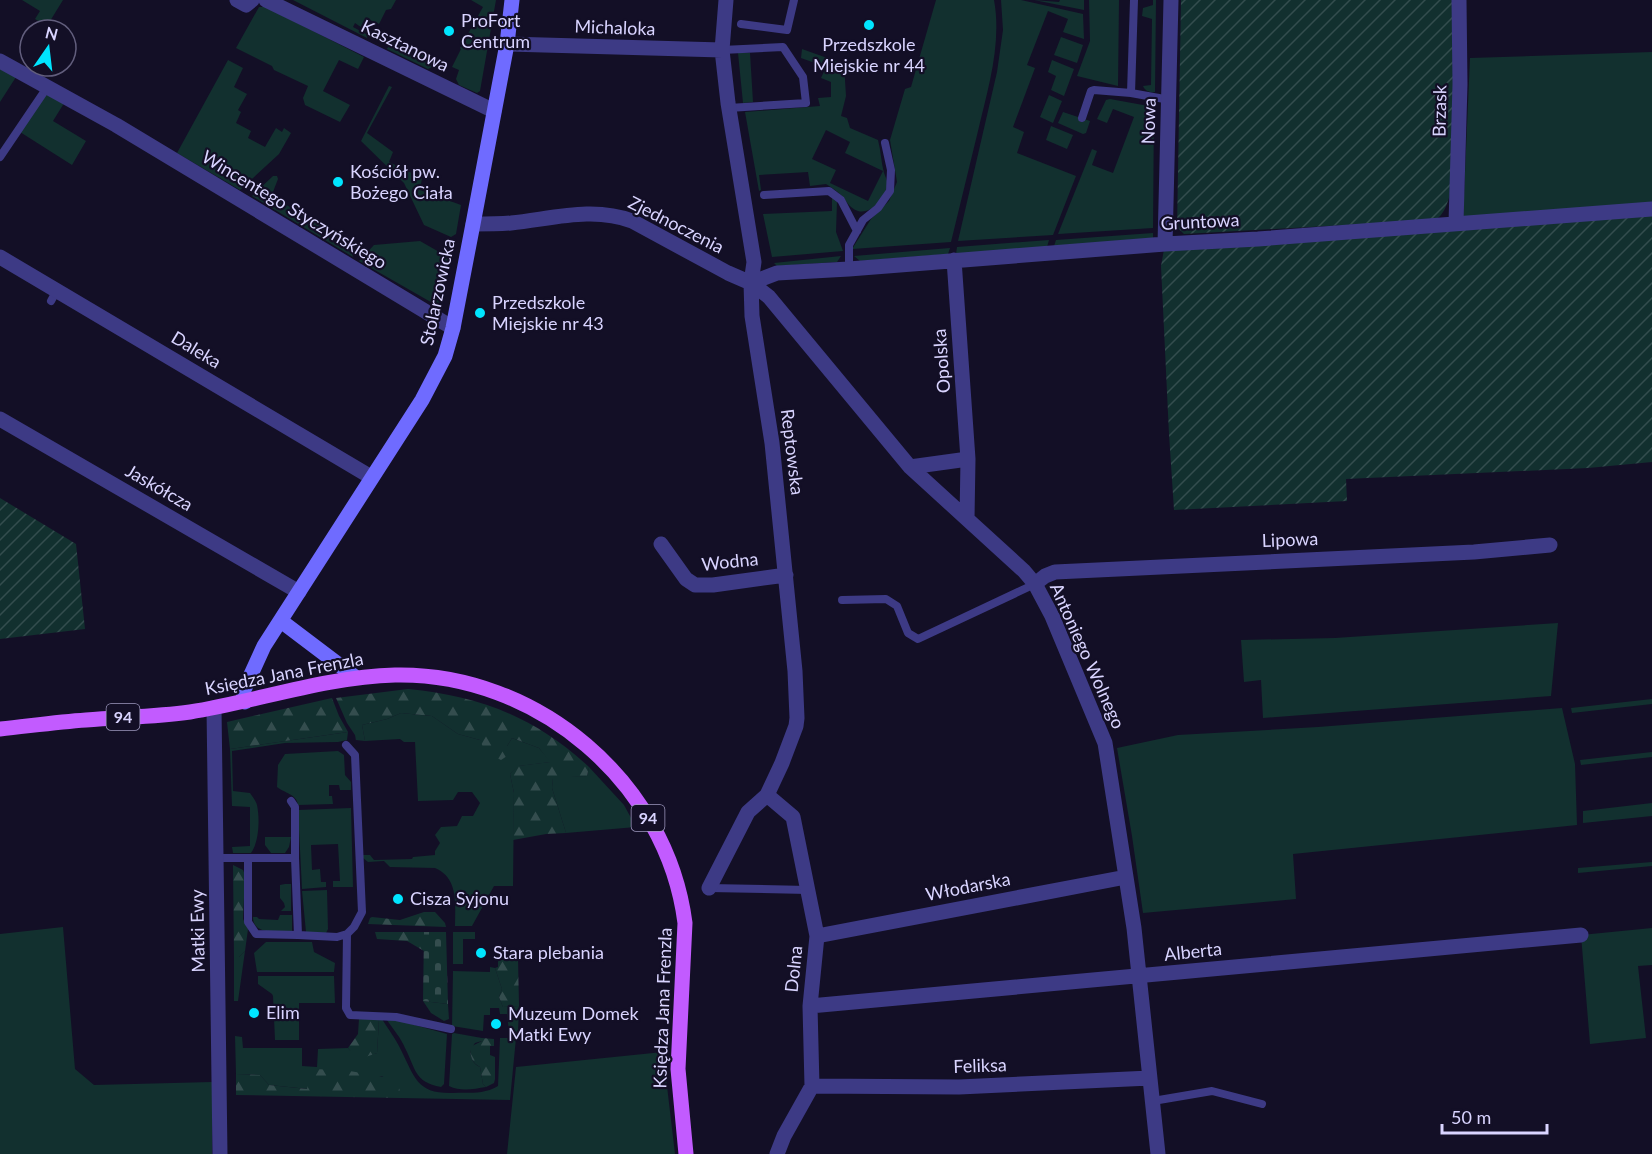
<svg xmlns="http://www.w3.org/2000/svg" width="1652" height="1154" viewBox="0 0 1652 1154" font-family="Lato,sans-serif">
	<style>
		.grass { fill: #12302f; fill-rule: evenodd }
		.forest { fill: url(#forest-firs) }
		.cemetery { fill: url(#cemetery-stones) }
		.garden { fill: url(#garden-furrows) }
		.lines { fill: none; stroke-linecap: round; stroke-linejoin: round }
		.lane { stroke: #3d3a85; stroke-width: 8 }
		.street { stroke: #3d3a85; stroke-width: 15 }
		.secondary { stroke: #6f6bff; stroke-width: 15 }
		.primary { stroke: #c25bff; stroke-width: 15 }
		.poi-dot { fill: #00e5ff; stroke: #130f26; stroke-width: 2 }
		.labels { text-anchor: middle; stroke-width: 4.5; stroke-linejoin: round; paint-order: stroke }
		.shield { fill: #130f26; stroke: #9e99be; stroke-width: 1.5 }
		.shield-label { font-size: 16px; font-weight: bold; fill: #d9d4ff }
		.poi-label { font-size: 18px; fill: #d9d4ff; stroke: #130f26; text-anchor: start }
		.street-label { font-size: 18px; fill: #d9d4ff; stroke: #130f26 }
	</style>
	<defs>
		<pattern id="forest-firs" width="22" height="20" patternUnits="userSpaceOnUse" patternTransform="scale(1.5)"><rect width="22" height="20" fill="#12302f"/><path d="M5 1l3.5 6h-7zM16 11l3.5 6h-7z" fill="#344d4e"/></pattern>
		<pattern id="cemetery-stones" width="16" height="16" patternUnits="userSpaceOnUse" patternTransform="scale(1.5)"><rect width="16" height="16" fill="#12302f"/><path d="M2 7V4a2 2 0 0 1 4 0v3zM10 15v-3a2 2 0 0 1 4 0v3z" fill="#344d4e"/></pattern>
		<pattern id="garden-furrows" width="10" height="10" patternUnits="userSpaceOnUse" patternTransform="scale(1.5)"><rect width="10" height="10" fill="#12302f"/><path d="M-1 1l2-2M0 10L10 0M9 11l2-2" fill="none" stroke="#344d4e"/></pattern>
	</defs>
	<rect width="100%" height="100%" fill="#130f26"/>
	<path class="grass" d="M22,0H63L47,26L35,19L40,11Z
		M293,0H396L391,9L386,10L379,24L370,20L365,30L355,23L353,27L368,35L367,38Z
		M471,0H496L480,91L477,93L459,85L456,79L459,70L452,67L461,49L460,48L483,7Z
		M936,0H994C1002,43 988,89 978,131C969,168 960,205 951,242L852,249L871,219L889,201L897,182L890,140L905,89L911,87Z
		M1001,0H1021L1083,14L1084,39L1063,32L1068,19L1048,11L1027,65L1035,68L1013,127L1024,132L1017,153L1076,176L1053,235L958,241L997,72L1003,30Z
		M1034,0L1059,2L1060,0H1084V10Z
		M1089,0H1119L1118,86L1077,76L1090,41Z
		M1153,0H1156L1155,92C1150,93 1145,91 1143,86L1151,85L1152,19L1142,16L1143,8L1153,5Z
		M259,7H266L364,57L358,69L339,60L323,91L350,105L340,122L305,105L303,98L308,86L274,70L272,66L236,48Z
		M394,36L438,59L434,66L428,69L387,49Z
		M1061,37L1083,45L1077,63L1054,55Z
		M802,49L844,64L846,96L841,116L847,118L850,128L878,140C881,151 881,162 884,173C884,173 887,180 887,181C889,195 872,215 858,211C849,208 847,201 841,195C837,191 831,187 826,184L810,186L808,172L759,175L761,190L759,191L745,112L820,106L818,98L831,97V82L821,78L826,67L801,58ZM826,130L850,142L845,153L883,171L868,201L830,183L836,170L812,159Z
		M1652,52V206L1463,219L1470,58Z
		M738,53H750L753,102L743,103Z
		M228,60L243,68L234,87L247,94L238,110L241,112L236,123L251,131L248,138L265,147L276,128L282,132L284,128L291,133L279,154L240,190L177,153Z
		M1052,60L1074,69L1064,96L1051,90L1056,76L1048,72Z
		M0,67L16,77L0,102Z
		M389,86L392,87L367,133L393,152L389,162L422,178L420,190L461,205L456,234L451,237L424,225L404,183L361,141Z
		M44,94L66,100L53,121L86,141L72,165L20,132Z
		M1049,95L1062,101L1053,123L1040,117Z
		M1110,99L1154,107L1153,228L1058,234L1092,149L1097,151L1092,165L1113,173L1134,117L1113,109L1107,123L1097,119L1106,100Z
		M1063,112L1090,121L1086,133L1083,134L1058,123Z
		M1051,126L1073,135L1067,149L1046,140Z
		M273,176H277L278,179L271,197L319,222L349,244L353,257L252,196Z
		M832,198L837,202L836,232L843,251L772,257L763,214L832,211Z
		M1153,233V238L1054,246L1056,240Z
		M1049,240L1047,247L956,254L957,247Z
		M420,241L441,253L450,262L442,303L436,305L359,261L374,245Z
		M950,248L948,254L860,261L854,256Z
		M841,256L837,262L777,266L774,263Z
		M1558,623L1551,696L1263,718L1261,680L1244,682L1241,640L1335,638Z
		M1652,699V704L1572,713L1571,708Z
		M1562,708L1575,764L1577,825L1293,854L1296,899L1143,913L1132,836L1117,748L1178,735L1318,727Z
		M401,713L432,716L458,734L480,740L507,756V746L512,738L539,748L551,762L519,766L510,774L514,793L513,886H494L472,926H455C455,905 459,878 435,868L390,867L384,861L368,862L363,858V855H370L374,860L412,859L413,857L435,855V851L440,843L435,835L441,827L457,826L462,816H473L480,803L472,792H458L453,800L418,801L415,742H404L400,739L365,741L362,725L387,719Z
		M348,732L347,740L338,742L285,743L232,751L233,791L250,793C252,796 256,801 257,805C260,819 259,842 251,853H233L232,847L250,846V807L232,806L230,749Z
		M338,751L344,755L345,775L351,782V790H340L339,785H329V796H332L333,804L298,805C297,794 284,793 277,787L278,765L285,754Z
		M1652,752V757L1581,765L1580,760Z
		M589,767L624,805L636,827L566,833L552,788L553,777L587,776Z
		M1652,803V816L1583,823V811Z
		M351,808L353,887H333V881H340L338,844L311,845L312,870L320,869L321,882H326V887L302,889L298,810Z
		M265,837H291L289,847L285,853H271L265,845Z
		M1652,862V866L1578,873V868Z
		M285,884H291V911H281L285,907L284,903L280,898V885Z
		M327,890L328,929L326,933L306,932L302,891Z
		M280,915H292V931C278,931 253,936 253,917H257L259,919L278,920Z
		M63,927L75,1069L94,1085L212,1082V1154H0V934Z
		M1652,928V965L1638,966L1646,1038L1590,1044L1581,935Z
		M453,932H475V939H463V964H453Z
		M266,942H312L314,952L335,963L334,972H257L254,953Z
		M245,951L238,1001H234V957H239Z
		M490,967L495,968L502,989L499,997L503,1007L519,1006L518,1032L509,1031L507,1014H500L499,1008H490V1015H484L483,1031L452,1026L453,971L490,972Z
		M258,976H334L335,1003H299V1040H275L273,996L272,994L258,984Z
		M423,1001L448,1004L449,1019L444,1021L431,1013Z
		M379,1019H382C388,1029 396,1039 401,1050C415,1078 417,1094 453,1093C469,1092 483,1095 498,1086L500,1038H516L510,1100L400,1098V1091L382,1076L308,1085V1089L269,1085L260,1075L236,1074L235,1036L242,1037L243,1048H302V1066L317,1067L318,1049L348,1048C356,1058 365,1056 377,1053Z
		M387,1020H397L447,1034L444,1084L441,1087C414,1082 416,1069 405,1048C401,1038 393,1029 387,1020Z
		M454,1033L482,1038V1041L475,1043L470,1051C471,1058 473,1064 480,1067L483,1084L486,1087C474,1089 461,1092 449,1086L452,1034Z
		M663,1052L675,1154H507L516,1067Z"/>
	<path class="forest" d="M408,689C480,696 535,717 589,767L587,776L553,778L552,788L566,833L546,834L513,840L514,793L510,774L518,766L550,762L539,748L512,738L507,746V756L501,760L485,752L480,740L458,734L432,716L401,713L387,719L362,725L365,741L356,740L355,735L347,723L336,698Z
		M332,698L339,716L348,732L230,749L227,722Z
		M233,865L243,870L245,875L243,919L248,929L245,951L239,957H234Z
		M424,912H435L445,923L446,927L368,924L370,918L372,917L400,920Z
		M375,932H424V951L407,941L377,939Z
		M518,959L519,1006L503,1007L499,997L502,989L495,968L498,967V960Z
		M359,1019H379L377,1053L357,1060L352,1057V1053L348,1048L358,1034Z
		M482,1038L494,1039V1046H490V1055L495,1057V1079L494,1083L486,1087L483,1084L480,1067C472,1063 470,1056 470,1047L482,1041Z
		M310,1069L344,1070L396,1079L400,1091V1098L236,1095V1074L260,1075L269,1085L307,1089L308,1085L304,1079L305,1072Z"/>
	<path class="cemetery" d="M424,932H446L448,1004L423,1001Z"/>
	<path class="garden" d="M1181,0H1455L1452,186C1449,198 1446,214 1435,220L1184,234L1179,229L1177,230Z
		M1652,209V462L1588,468L1346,479L1347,501L1174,510L1169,434L1161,266L1165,244Z
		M0,498L76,544L85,629L0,639Z"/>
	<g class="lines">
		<path class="lane" d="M1134,0L1131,93L1170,100
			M741,24L787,30L794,0
			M722,50L783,47L803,77L806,103L729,108
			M1082,118L1091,91L1094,90L1131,93
			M0,157L48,86
			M764,195L829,191L841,200L857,231
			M849,269V245L863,220L878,208L890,191L891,170L885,143
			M51,301L57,290
			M842,600L886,599L897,606L908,633L918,639L1035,584
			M346,745L355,755L362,912L354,927L347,934
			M217,858H295V807L291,801
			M248,858V922L256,934L298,935
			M295,858L298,935L337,937L347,934L346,1008L350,1015L396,1017L451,1029
			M709,888L808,890
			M1153,1101L1212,1091L1262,1104"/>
		<path class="street" d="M237,0L246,5L252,0
			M266,0L494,111
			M507,44L722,50
			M0,61L116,125L453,328
			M1456,223L1460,84L1459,0
			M473,224C485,224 498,224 511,223C551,219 593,206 632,221L728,273L751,283L769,297L910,467L1024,571L1035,584L1052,616L1105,743L1134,928L1158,1154
			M1165,244L1171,0
			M0,257L371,477
			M954,260L968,459L967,519
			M751,283L777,273L849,269L1165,244L1258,239L1652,209
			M0,419L299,592
			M910,467L968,459
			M661,544L686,579L695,585H713L786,575
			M1035,584L1045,576L1055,572L1474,552L1550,545
			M214,708L220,1154
			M767,795L793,817L817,936L810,1006L812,1086L784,1136L777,1154
			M709,888L748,812L767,795L782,763L796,726L797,718L795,671L772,443L752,316L751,283L754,262L728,103L722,50L726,0
			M817,936L1126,877
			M810,1006L1581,935
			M812,1086L959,1087L1150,1078"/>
		<path class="secondary" d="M281,621L355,677
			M245,702L243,692L264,646L422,400L445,356L453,328L473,224L507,44L512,0"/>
		<path class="primary" d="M0,729C29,726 57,722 86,720C120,717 155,717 190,712C258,701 325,677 395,675C536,672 667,782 685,923L678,1069L686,1154"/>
	</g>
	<g class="poi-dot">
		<circle cx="869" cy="25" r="6"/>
		<circle cx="449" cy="31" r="6"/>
		<circle cx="338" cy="182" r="6"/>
		<circle cx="480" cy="313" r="6"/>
		<circle cx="398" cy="899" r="6"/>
		<circle cx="481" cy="953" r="6"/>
		<circle cx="254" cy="1013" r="6"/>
		<circle cx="496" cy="1024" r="6"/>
	</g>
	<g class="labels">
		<g class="shield">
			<rect x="106.5" y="704" width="33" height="26" rx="4.5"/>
			<rect x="631.5" y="805" width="33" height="26" rx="4.5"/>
		</g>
		<g class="shield-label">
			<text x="123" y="723">94</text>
			<text x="648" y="824">94</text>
		</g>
		<g class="poi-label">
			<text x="461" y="27">ProFort<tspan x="461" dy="21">Centrum</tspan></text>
			<text x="869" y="51" text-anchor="middle">Przedszkole<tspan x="869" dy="21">Miejskie nr 44</tspan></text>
			<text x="350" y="178">Kościół pw.<tspan x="350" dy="21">Bożego Ciała</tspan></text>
			<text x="492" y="309">Przedszkole<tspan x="492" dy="21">Miejskie nr 43</tspan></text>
			<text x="410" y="905">Cisza Syjonu</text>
			<text x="493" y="959">Stara plebania</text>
			<text x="266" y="1019">Elim</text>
			<text x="508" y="1020">Muzeum Domek<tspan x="508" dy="21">Matki Ewy</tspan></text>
		</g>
		<g class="street-label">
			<text transform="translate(615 28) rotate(2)" y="6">Michaloka</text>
			<text transform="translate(405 46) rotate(26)" y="6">Kasztanowa</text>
			<text transform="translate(1440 111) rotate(-89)" y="6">Brzask</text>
			<text transform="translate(1149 121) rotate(-88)" y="6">Nowa</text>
			<text transform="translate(294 210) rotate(31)" y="6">Wincentego Styczyńskiego</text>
			<text transform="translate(1200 222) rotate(-3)" y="6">Gruntowa</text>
			<text transform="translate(676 225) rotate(27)" y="6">Zjednoczenia</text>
			<text transform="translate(438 292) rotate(-78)" y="6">Stolarzowicka</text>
			<text transform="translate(196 350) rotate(31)" y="6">Daleka</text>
			<text transform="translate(942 361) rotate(-94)" y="6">Opolska</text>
			<text transform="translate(792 452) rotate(83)" y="6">Reptowska</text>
			<text transform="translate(159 488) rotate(30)" y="6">Jaskółcza</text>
			<text transform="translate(1290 540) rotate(-2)" y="6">Lipowa</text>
			<text transform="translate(730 562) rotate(-6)" y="6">Wodna</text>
			<text transform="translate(1087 656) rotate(66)" y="6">Antoniego Wolnego</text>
			<text transform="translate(284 674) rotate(-11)" y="6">Księdza Jana Frenzla</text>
			<text transform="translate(968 887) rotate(-11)" y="6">Włodarska</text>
			<text transform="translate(198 931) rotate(-91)" y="6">Matki Ewy</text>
			<text transform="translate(1193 952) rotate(-6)" y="6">Alberta</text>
			<text transform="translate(794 969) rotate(-84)" y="6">Dolna</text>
			<text transform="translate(663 1008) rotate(-88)" y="6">Księdza Jana Frenzla</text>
			<text transform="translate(980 1066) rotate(-2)" y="6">Feliksa</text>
		</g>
	</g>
	<g transform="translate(48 48) rotate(14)"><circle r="28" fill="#130f26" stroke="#625e7d" stroke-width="1.5"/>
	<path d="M0-4.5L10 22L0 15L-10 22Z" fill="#00e5ff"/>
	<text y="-9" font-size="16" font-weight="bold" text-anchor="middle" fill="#d9d4ff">N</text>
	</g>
	<path d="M1442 1124v9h105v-9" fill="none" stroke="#d9d4ff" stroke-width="3"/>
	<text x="1451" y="1124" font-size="18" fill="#d9d4ff" stroke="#130f26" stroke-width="4.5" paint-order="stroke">50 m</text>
</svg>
